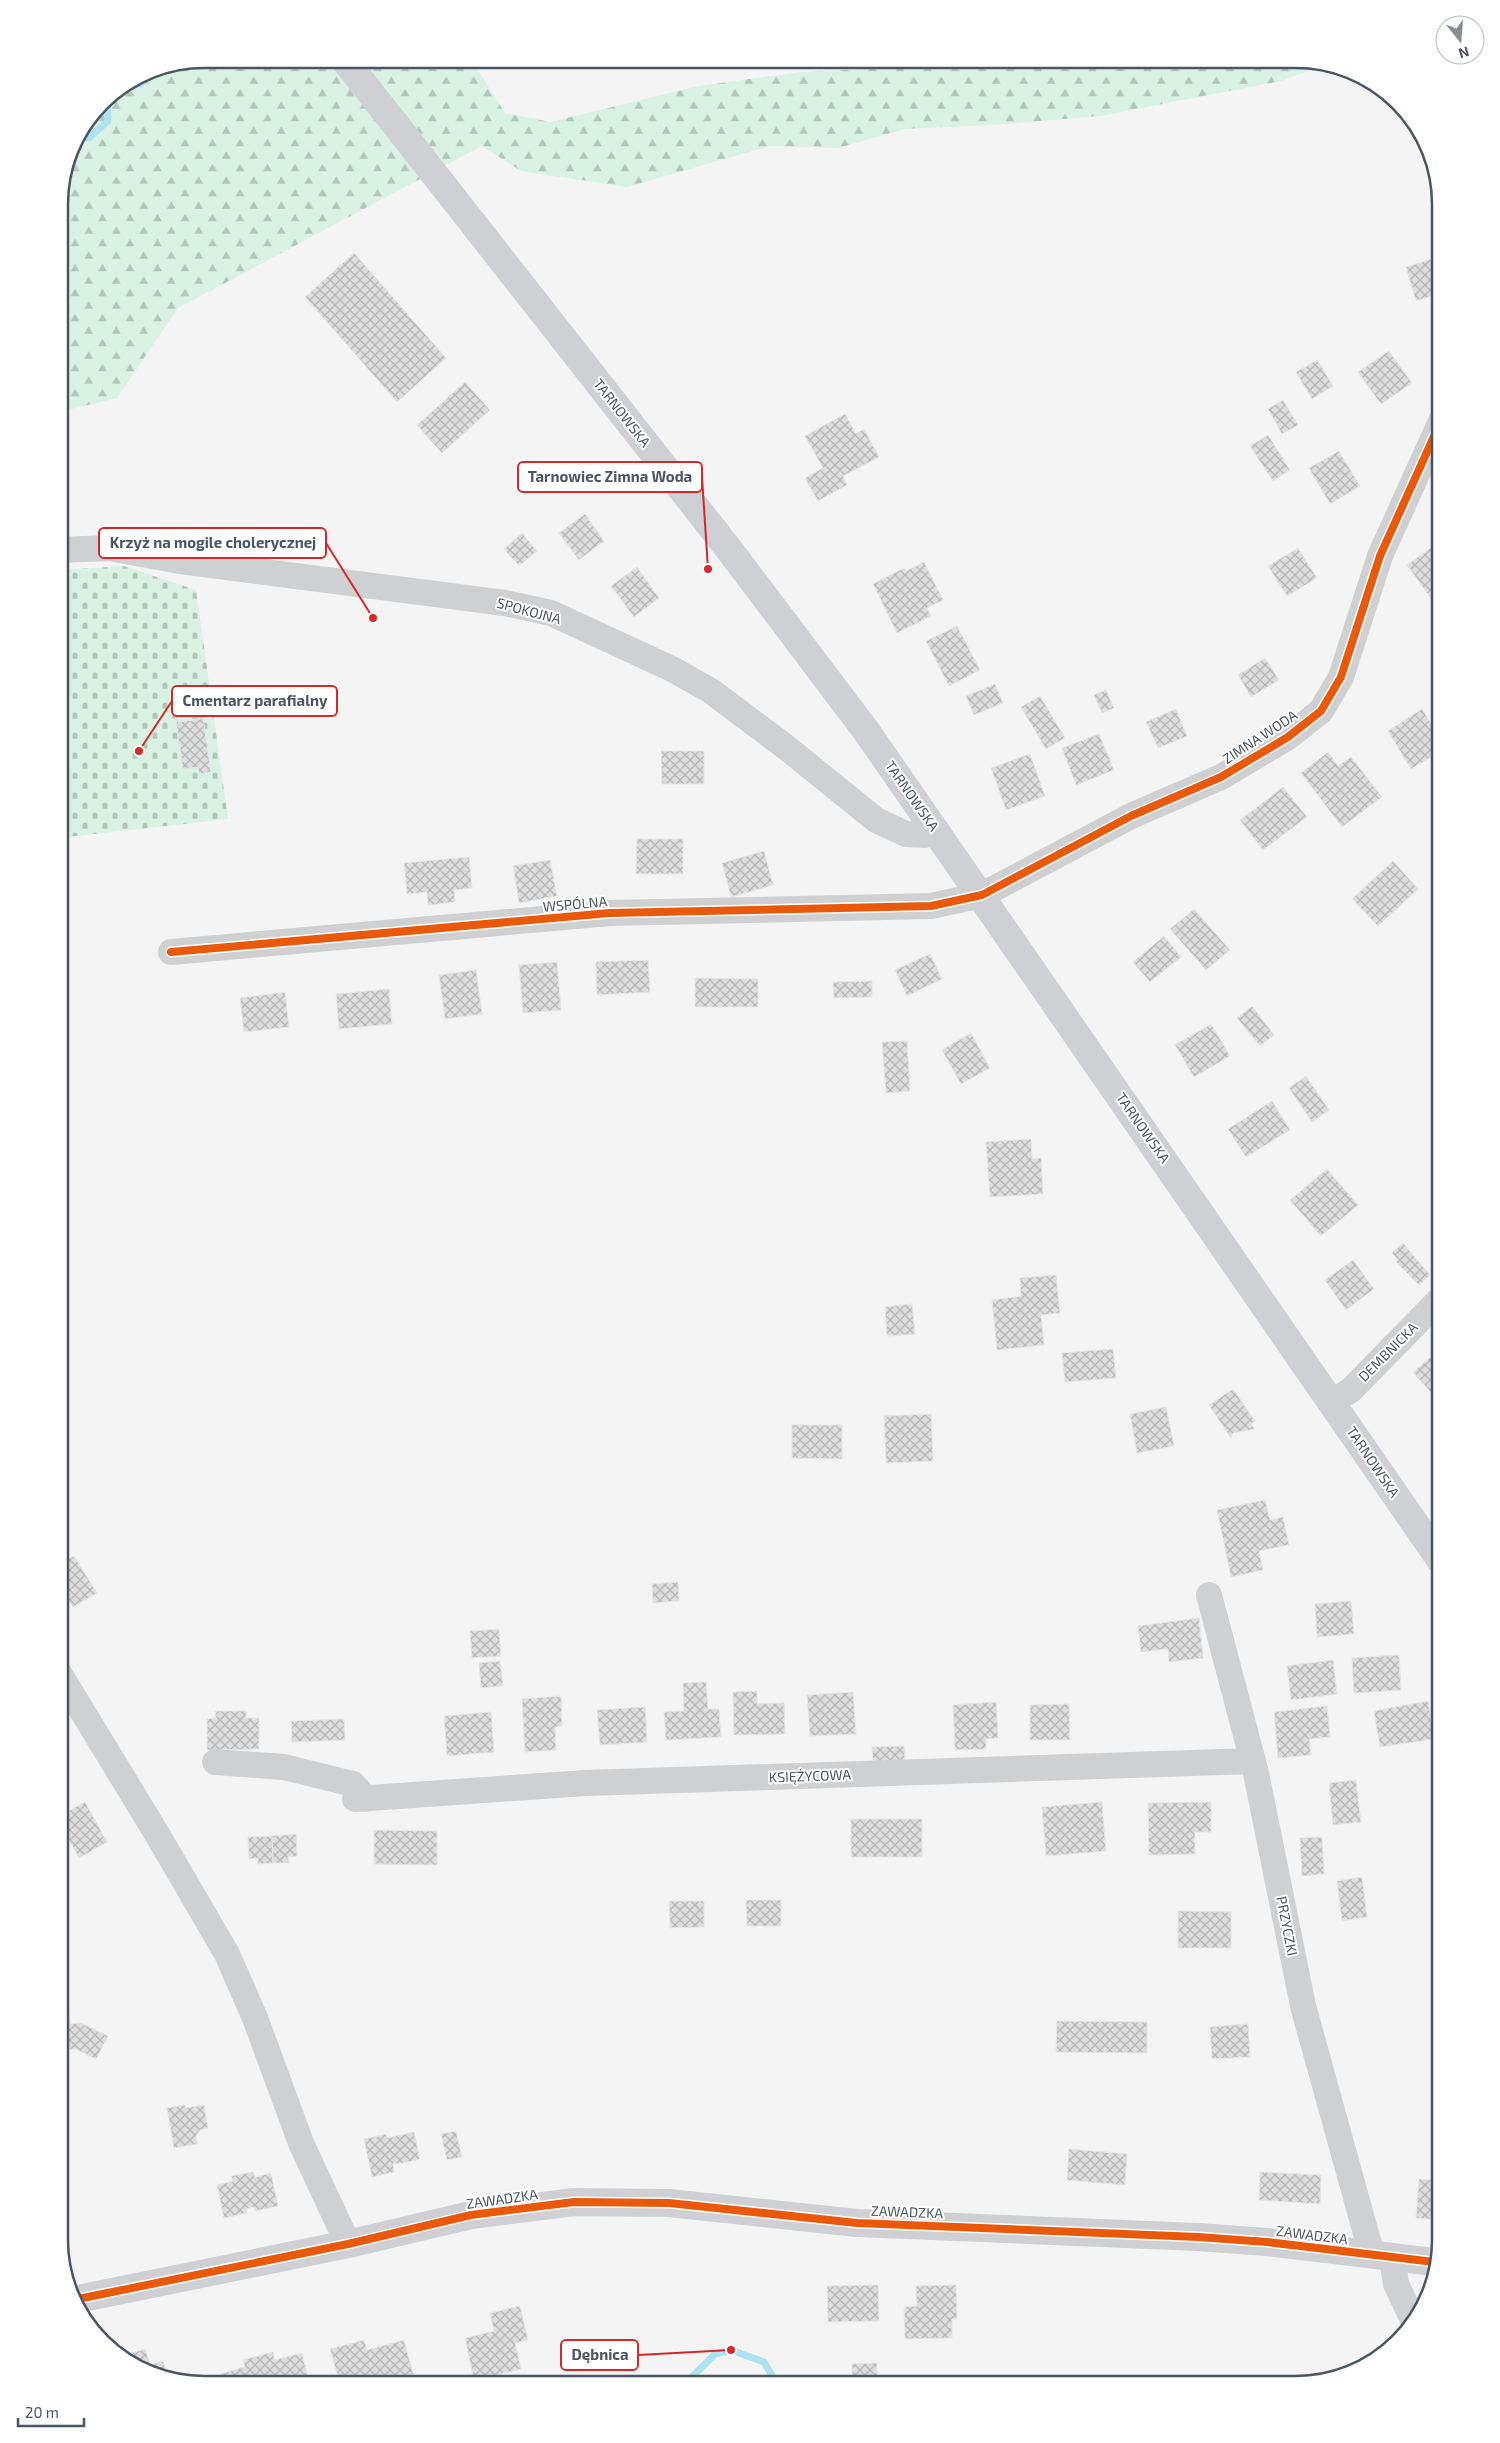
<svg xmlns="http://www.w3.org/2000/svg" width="1500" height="2443" viewBox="0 0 1500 2443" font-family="'Exo 2',sans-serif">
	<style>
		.forest { fill: url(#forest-firs) }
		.cemetery { fill: url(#cemetery-stones) }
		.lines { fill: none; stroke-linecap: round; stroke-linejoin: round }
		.stream { stroke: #aee2f0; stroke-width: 7 }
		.building { fill: url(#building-cross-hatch); stroke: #e5e6e7 }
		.street { stroke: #ced0d2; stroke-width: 26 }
		.secondary { stroke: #ced0d4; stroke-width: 28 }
		.cycleway-casing { stroke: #fff; stroke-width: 11 }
		.cycleway { stroke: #e8590c; stroke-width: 8 }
		.labels { text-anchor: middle; stroke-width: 4; stroke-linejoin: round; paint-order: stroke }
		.street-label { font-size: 14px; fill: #4a5661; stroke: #fff }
		.rim { fill: none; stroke: #4a5661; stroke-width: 2.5 }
		.leader { fill: none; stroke: #d62828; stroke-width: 2 }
		.callout-dot { fill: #d62828; stroke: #fff; stroke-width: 2 }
		.callout { fill: #fff; stroke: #d62828; stroke-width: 2 }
		.callout-label { font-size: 15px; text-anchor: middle; font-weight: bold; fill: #4a5661 }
	</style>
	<defs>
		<pattern id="forest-firs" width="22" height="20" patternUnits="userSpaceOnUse" patternTransform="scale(1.25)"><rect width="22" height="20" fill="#d9f2e3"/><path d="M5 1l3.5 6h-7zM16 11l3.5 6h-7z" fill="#b2c7bb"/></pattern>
		<pattern id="cemetery-stones" width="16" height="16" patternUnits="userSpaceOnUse" patternTransform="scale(1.25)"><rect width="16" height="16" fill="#d9f2e3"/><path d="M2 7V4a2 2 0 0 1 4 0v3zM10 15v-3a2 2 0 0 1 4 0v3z" fill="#b2c7bb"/></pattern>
		<pattern id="building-cross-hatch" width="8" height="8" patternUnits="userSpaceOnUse" patternTransform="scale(1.25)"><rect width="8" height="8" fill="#ddddde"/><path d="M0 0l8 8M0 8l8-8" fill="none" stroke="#b5b6b7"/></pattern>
	</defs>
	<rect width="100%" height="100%" fill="#f4f4f4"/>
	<path class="forest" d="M204,59H471L505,113L550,122L699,86L801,72L1006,62L1027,59H1306L1324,65L1281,81L1100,116L993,125L905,129L838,148L769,146L627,187L521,171L482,146L178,308L117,398L59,412V195L70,148L101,101L149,70Z"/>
	<path class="cemetery" d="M124,566L196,590L228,819L59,838V570Z"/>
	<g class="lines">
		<path class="stream" d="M124,86L141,84L144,73
			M77,137L89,138L108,121L107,97
			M685,2384L715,2354L731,2350L764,2362L777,2384"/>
	</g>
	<path class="building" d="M354,253L446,358L397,402L305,297Z
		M1441,256V293L1416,301L1406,267Z
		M1389,351L1412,383L1381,404L1358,372Z
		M1317,360L1333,386L1312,399L1296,372Z
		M465,382L490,410L442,453L417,425Z
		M1283,400L1298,425L1282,434L1268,409Z
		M845,414L856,434L864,429L879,457L843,476L847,485L818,501L805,478L823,468L805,436Z
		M1268,435L1290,470L1273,481L1250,446Z
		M1339,451L1360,486L1330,504L1309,468Z
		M585,514L604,541L579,560L559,533Z
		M522,533L537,551L519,566L504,549Z
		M1439,542L1441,545V593L1432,600L1407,565Z
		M1298,548L1317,578L1287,596L1268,566Z
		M924,562L943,600L927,608L931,616L897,633L873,584L904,568L906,571Z
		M637,567L659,598L634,617L611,586Z
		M957,626L980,670L949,686L926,641Z
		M1265,658L1279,680L1251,697L1238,675Z
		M995,684L1003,703L974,715L966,696Z
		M1106,690L1114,708L1102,713L1094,695Z
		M1040,696L1065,738L1046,749L1021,707Z
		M1176,709L1187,736L1158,748L1146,722Z
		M1422,709L1441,740V751L1411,769L1388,731Z
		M202,711L211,772L199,774L198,767L183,769L175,715H180L177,717L178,722L201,719V713L198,712Z
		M1099,734L1114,770L1076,785L1062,748Z
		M661,751H704V784H662Z
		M1328,752L1338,766L1351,757L1382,797L1342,827L1301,773Z
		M1030,754L1045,796L1006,810L991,768Z
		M1283,787L1307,817L1263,850L1240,820Z
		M637,839H683V874H636Z
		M764,851L773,885L731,897L722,863Z
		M469,857L472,888L454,890L455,902L428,905L427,892L407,894L404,863Z
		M550,860L557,896L519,903L513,866Z
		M1393,861L1418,889L1378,926L1352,899Z
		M1194,909L1230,950L1206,970L1170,929Z
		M1164,936L1181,957L1150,982L1133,962Z
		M930,954L942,979L907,996L895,970Z
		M648,960L650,992L597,995L596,962Z
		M557,962L561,1010L523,1013L519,965Z
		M476,970L482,1014L445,1019L439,975Z
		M695,978L758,979V1007H695Z
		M872,981V997L834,998L833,982Z
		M389,989L392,1024L339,1029L336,994Z
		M285,992L289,1027L244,1032L240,998Z
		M1252,1006L1274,1035L1260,1046L1237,1018Z
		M1211,1024L1230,1056L1194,1077L1175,1045Z
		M971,1033L990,1068L961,1084L942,1050Z
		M907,1041L910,1091L886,1093L882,1042Z
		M1306,1076L1329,1110L1312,1122L1289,1088Z
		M1272,1101L1290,1130L1246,1157L1228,1129Z
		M1031,1139L1032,1159L1041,1158L1043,1194L990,1197L986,1142Z
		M1327,1169L1358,1205L1321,1236L1290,1200Z
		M1403,1243L1430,1275L1419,1285L1396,1262L1398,1260L1392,1253Z
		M1353,1260L1374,1289L1346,1310L1325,1280Z
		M1056,1275L1060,1313L1041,1315L1044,1345L997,1350L992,1300L1021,1296L1020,1278Z
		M912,1304L915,1334L887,1336L885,1307Z
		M1441,1348V1392L1435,1397L1413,1372Z
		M1113,1349L1116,1378L1065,1382L1062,1353Z
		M1233,1389L1255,1421L1251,1424L1255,1429L1233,1433L1231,1438L1209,1405Z
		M1166,1407L1174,1446L1137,1453L1130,1414Z
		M931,1414L933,1461L886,1463L884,1416Z
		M792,1425H842V1459L792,1458Z
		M1265,1500L1270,1520L1283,1517L1289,1545L1259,1551L1263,1570L1231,1577L1217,1510Z
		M74,1556L97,1593L73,1607L59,1584V1564Z
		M678,1582L679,1601L653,1603L652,1584Z
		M1351,1601L1354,1634L1317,1637L1315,1604Z
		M1199,1618L1203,1658L1169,1662L1168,1649L1141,1652L1138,1626Z
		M499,1629L501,1656L472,1658L470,1631Z
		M1399,1655L1401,1690L1354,1693L1352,1658Z
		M1333,1660L1337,1694L1291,1700L1287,1666Z
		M500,1661L503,1686L481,1688L479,1663Z
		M706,1682L708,1709H719L721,1737L666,1740L664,1712L684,1711L683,1683Z
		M757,1691V1704L784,1703L785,1734L734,1735L733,1692Z
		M853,1692L856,1734L810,1736L807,1695Z
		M561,1696L562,1726L555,1727L556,1750L525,1752L522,1699Z
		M1428,1701L1434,1739L1380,1747L1374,1711Z
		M996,1702L998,1738L986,1739V1749L955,1750L953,1705Z
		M1069,1704L1070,1740H1030V1705Z
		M1327,1706L1330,1737L1309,1739L1311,1755L1278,1758L1274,1712Z
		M645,1707L647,1742L600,1745L597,1710Z
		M215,1711H246V1718H259V1749L207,1750V1719L216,1718Z
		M491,1712L494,1752L447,1756L444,1716Z
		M344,1719L345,1740L292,1742L291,1721Z
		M904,1746L905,1763L873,1765L872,1747Z
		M1356,1780L1361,1822L1333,1825L1329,1783Z
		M85,1802L107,1842L79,1858L59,1821V1816Z
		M1102,1802L1106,1851L1046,1856L1042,1807Z
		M1211,1802V1832H1195V1854L1149,1855L1148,1803Z
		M851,1819H922V1857H851Z
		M374,1830L437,1831V1865L374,1864Z
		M296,1834L297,1856L288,1857L289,1863H273L272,1836Z
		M272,1836L273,1863L258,1864V1858L249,1859L248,1837Z
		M1322,1837L1324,1874L1302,1876L1300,1838Z
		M1362,1877L1367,1917L1342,1921L1337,1881Z
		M746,1900H781V1926H747Z
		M669,1901H704V1927L670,1928Z
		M1178,1911L1231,1912V1948H1178Z
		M68,1997L70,2024L81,2023L108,2036L96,2059L76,2049L59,2050V1998Z
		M1057,2021L1147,2022V2053L1056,2052Z
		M1248,2024L1250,2057L1212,2059L1210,2027Z
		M185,2105L186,2108L204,2105L208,2128L200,2130L196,2136L197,2144L174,2148L167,2108Z
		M456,2131L462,2157L447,2160L441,2134Z
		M414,2132L420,2159L399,2164L393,2163L394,2172L372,2177L364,2139L386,2134L387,2138Z
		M1069,2149L1127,2154L1125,2185L1067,2180Z
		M253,2172L255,2177L271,2173L278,2206L255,2211L254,2207L246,2209L247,2213L224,2218L217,2185L233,2181L231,2176Z
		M1260,2172L1321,2175L1320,2204L1259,2200Z
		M1419,2179L1441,2181V2220L1416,2218Z
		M878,2285L879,2321L828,2322L827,2286Z
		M956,2285L957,2319H952V2338L905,2339L904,2307L917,2306L916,2286Z
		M520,2306L528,2340L515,2343L521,2369L474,2380L465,2338L494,2331L490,2313Z
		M364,2340L367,2350L404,2340L415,2381L404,2384H340L330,2349Z
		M145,2349L150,2365L163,2361L167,2375L124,2360L120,2356Z
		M273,2352L275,2360L302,2353L309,2382L223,2384L220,2374L245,2367L243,2360Z
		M877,2363V2384H852V2364Z"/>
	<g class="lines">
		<path class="street" d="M59,550L109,548L180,561L505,603L551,613L672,669L711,691L787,748L876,820L906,834L925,835L937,831
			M171,952L610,913L931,906L982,895L1131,816L1221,777L1288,737L1321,711L1341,677L1380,556L1441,421
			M1332,1402L1351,1390L1441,1298
			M1209,1595L1256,1773L1303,2006L1372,2255
			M59,1673L157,1834L227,1954L255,2018L301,2143L348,2244
			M215,1762L284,1767L353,1784L366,1799
			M355,1799L586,1783L1253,1761
			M1392,2257L1396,2284L1414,2322"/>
		<path class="secondary" d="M344,59L731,552L867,732L1441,1561
			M73,2300L348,2244L471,2215L574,2202L669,2203L857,2223L1198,2237L1267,2242L1434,2262"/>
		<defs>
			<path id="cycleway" d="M171,952L610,913L931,906L982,895L1131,816L1221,777L1288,737L1321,711L1341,677L1380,556L1441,421
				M73,2300L348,2244L471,2215L574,2202L669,2203L857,2223L1198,2237L1267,2242L1434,2262"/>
		</defs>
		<use href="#cycleway" class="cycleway-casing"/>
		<use href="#cycleway" class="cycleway"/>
	</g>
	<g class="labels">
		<g class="street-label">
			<text transform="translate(622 413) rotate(52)" y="5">TARNOWSKA</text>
			<text transform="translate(529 611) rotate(15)" y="5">SPOKOJNA</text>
			<text transform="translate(1260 737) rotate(-33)" y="5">ZIMNA WODA</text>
			<text transform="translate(912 796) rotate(55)" y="5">TARNOWSKA</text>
			<text transform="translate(575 904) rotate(-5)" y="5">WSPÓLNA</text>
			<text transform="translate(1143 1128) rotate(55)" y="5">TARNOWSKA</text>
			<text transform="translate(1388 1352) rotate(-45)" y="5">DEMBNICKA</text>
			<text transform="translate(1373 1462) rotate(56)" y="5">TARNOWSKA</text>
			<text transform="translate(810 1776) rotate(-2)" y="5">KSIĘŻYCOWA</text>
			<text transform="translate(1287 1926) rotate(79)" y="5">PRZYCZKI</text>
			<text transform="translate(502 2199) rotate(-8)" y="5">ZAWADZKA</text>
			<text transform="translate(907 2212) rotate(2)" y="5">ZAWADZKA</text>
			<text transform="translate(1312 2235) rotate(7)" y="5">ZAWADZKA</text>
		</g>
	</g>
	<path d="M0 0H1500V2443H0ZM204 68H1296A136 136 0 0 1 1432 204V2240A136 136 0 0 1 1296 2376H204A136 136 0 0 1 68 2240V204A136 136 0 0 1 204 68Z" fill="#fff" fill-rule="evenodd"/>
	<path class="rim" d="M204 68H1296A136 136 0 0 1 1432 204V2240A136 136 0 0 1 1296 2376H204A136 136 0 0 1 68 2240V204A136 136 0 0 1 204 68Z"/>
	<path class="leader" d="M708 569L702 477M373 618L326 543M139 751L172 701M731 2350L638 2355"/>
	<g class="callout-dot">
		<circle cx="708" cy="569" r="5"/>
		<circle cx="373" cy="618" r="5"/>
		<circle cx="139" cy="751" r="5"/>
		<circle cx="731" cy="2350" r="5"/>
	</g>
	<g class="callout">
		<rect x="518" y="462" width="184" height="30" rx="5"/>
		<rect x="99" y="528" width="227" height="30" rx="5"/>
		<rect x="172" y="686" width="165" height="30" rx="5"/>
		<rect x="561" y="2340" width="77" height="30" rx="5"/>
	</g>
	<g class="callout-label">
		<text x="610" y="482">Tarnowiec Zimna Woda</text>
		<text x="213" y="548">Krzyż na mogile cholerycznej</text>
		<text x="255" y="706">Cmentarz parafialny</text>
		<text x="600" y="2360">Dębnica</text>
	</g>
	<g transform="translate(1460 40) rotate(163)"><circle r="24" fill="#ffffff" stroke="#b7bbc0"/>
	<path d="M0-4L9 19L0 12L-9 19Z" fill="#868d94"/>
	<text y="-8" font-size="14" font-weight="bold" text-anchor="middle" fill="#4a5661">N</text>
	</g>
	<path d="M18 2418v8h66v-8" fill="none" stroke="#4a5661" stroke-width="2.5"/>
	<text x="25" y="2418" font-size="15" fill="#4a5661" stroke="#ffffff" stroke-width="4" paint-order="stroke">20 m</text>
</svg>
